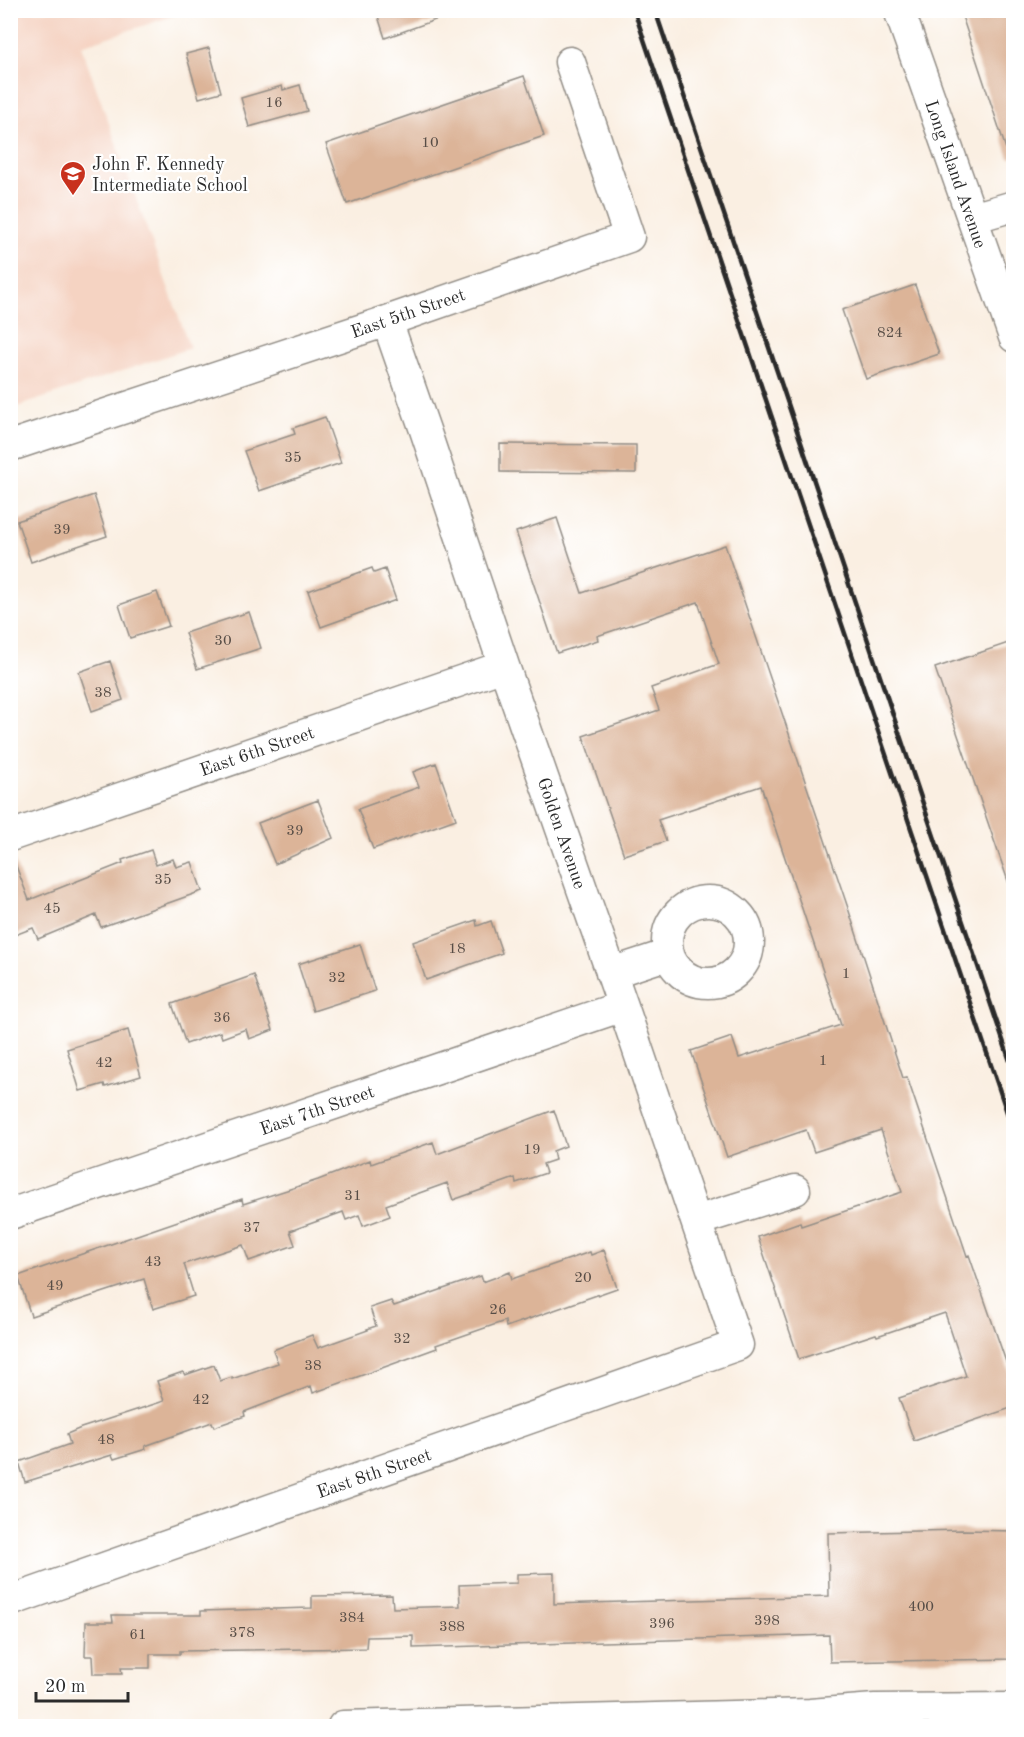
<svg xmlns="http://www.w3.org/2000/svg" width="1024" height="1737" viewBox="0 0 1024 1737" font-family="'Old Standard TT',serif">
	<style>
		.built { fill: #f5d3c2 }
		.building { fill: #dcb498 }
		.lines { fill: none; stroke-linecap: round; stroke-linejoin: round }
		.minor-casing { stroke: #928d86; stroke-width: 33 }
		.minor { stroke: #fff; stroke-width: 30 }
		.rail { stroke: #2b2b2b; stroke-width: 4.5 }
		.labels { text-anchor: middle; stroke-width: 4.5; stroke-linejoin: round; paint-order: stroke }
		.number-label { font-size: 15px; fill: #574d46 }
		.poi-label { font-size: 18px; fill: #2b2b2b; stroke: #fff; text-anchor: start }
		.street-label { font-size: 18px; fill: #2b2b2b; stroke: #fff }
	</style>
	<rect width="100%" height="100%" fill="#fff"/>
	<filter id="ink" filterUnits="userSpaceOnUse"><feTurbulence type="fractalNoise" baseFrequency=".0167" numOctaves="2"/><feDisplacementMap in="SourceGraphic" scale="12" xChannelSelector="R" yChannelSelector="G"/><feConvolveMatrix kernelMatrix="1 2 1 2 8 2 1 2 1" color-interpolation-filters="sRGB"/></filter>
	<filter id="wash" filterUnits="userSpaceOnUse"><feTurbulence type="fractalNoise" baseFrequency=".008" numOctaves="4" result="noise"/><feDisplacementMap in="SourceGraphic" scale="24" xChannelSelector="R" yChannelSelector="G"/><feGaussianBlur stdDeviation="1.35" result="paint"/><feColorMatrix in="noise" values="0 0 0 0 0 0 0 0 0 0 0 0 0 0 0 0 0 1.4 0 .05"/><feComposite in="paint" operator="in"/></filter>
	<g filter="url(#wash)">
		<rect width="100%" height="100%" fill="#faefe2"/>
		<path class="built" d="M10,11H188L81,46L190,348L11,409Z"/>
		<g id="blocks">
			<path class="building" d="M376,10H452V14L385,38Z
				M960,10H1014V158H1009Z
				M209,48L221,92L199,98L186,54Z
				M524,76L544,136L347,204L326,144Z
				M300,85L307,111L249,127L241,98L282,86L283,90Z
				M915,285L939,354L866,379L842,310Z
				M325,417L341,463L259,491L244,451L295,434L293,428Z
				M500,444L636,445V473L500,472Z
				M94,495L107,536L31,562L17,521Z
				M557,518L582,593L725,545L848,908L903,1078L907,1077L967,1256L969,1255L1014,1385V1407L914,1441L899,1398L966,1376L945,1313L877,1336L876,1334L799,1359L758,1237L800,1222L801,1226L902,1192L881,1130L814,1152L806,1130L727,1157L691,1051L732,1037L739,1058L841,1025L761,786L658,820L666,841L624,855L583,736L659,710L651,688L719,664L698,602L597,636L598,640L557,653L516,532Z
				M372,568L374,573L385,569L396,600L321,627L308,591Z
				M157,592L169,626L130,638L119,605Z
				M249,612L261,648L197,669L185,633Z
				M1014,641V884H1009L935,668Z
				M110,661L123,700L92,711L79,672Z
				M436,763L456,819L373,849L358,809L419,787L413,772Z
				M318,800L333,838L275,864L258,823Z
				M151,850L156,865L173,859L176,867L192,862L202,891L101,927L96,915L38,939L33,928L10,937V859L13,858L29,900L123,863L122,860Z
				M476,920L477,926L491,921L502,953L426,980L413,942Z
				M360,944L375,991L313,1011L298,964Z
				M254,975L273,1030L249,1039L246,1029L222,1038L220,1032L186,1044L172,1004Z
				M128,1030L141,1076L105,1087L104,1084L80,1091L67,1049Z
				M554,1110L566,1146L553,1151L555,1160L543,1164L546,1173L516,1183L515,1178L453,1200L447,1183L386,1205L390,1216L363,1226L359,1215L346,1220L343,1212L290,1231L295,1245L249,1261L243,1245L184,1264L194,1296L153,1309L144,1279L31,1316L18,1276L242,1199L243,1204L318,1180L370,1160L371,1164L433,1142L437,1154Z
				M604,1250L617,1288L506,1327L505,1321L436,1345L437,1348L313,1393L311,1386L244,1412L245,1416L214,1427L212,1422L145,1446L146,1449L114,1459L112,1455L25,1482L19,1462L70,1444L67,1434L81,1428L164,1401L157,1381L183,1372L185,1375L214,1365L220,1381L232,1377V1379L278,1363L273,1350L312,1335L318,1348L368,1330L367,1329L376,1326L370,1308L391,1301L394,1306L481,1276L483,1282L510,1272L512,1279L590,1252L591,1255Z
				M964,1530L1014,1531V1659L830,1662L829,1635L413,1648V1636L367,1637L366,1648L180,1651V1654H150V1668H121L122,1674H93L92,1656H85L86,1622H113L112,1615H201V1611L312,1608V1596L392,1595L393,1608L460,1606L459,1585L517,1583V1574L554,1573V1604L829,1596L828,1533Z"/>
		</g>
	</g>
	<g filter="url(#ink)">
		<use href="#blocks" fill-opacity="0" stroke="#928d86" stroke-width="1.5"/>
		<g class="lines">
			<defs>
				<path id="minor" d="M899,10L1014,337
					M972,218L1014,206
					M10,446L387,321L629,237L570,62
					M10,836L504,666
					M667 942a41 41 0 1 1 82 0a41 41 0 1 1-82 0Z
					M611,973L669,954
					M10,1214L623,1006
					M696,1221L795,1190
					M10,1601L738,1345L623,1006L504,666L425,430L387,321
					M343,1726L810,1714L875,1709L1014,1708"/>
			</defs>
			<use href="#minor" class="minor-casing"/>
			<use href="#minor" class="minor"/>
			<path class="rail" d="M634,10L1014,1133
				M655,10L1014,1073"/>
		</g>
	</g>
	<defs>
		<symbol id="school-pin" viewBox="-11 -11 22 30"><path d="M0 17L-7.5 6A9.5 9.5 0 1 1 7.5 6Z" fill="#c8321e" stroke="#fff"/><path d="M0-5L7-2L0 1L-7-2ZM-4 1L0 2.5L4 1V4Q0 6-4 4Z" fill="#fff"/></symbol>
	</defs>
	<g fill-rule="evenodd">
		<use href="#school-pin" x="58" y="159" width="30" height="40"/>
	</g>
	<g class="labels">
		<g class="number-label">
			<text x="274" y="107">16</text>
			<text x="430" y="147">10</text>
			<text x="890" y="337">824</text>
			<text x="293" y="462">35</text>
			<text x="62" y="534">39</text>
			<text x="223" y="645">30</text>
			<text x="103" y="697">38</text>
			<text x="295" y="835">39</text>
			<text x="163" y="884">35</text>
			<text x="52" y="913">45</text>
			<text x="457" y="953">18</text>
			<text x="846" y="978">1</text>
			<text x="337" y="982">32</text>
			<text x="222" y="1022">36</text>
			<text x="823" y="1065">1</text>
			<text x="104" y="1067">42</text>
			<text x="532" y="1154">19</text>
			<text x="353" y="1200">31</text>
			<text x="252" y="1232">37</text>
			<text x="153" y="1266">43</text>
			<text x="583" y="1282">20</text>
			<text x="55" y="1290">49</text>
			<text x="498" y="1314">26</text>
			<text x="402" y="1343">32</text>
			<text x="313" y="1370">38</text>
			<text x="201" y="1404">42</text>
			<text x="106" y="1444">48</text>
			<text x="921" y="1611">400</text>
			<text x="352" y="1622">384</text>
			<text x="767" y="1625">398</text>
			<text x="662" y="1628">396</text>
			<text x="452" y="1631">388</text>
			<text x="242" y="1637">378</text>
			<text x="138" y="1639">61</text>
		</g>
		<g class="poi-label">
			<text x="92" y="170">John F. Kennedy<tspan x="92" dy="21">Intermediate School</tspan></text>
		</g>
		<g class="street-label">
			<text transform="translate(956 174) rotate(71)" y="6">Long Island Avenue</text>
			<text transform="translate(408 313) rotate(-19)" y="6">East 5th Street</text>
			<text transform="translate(257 751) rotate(-19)" y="6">East 6th Street</text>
			<text transform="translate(562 833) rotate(71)" y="6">Golden Avenue</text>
			<text transform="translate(317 1110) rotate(-19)" y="6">East 7th Street</text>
			<text transform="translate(374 1473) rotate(-19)" y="6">East 8th Street</text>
		</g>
	</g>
	<rect width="1024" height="1737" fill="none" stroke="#fff" stroke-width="36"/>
	<path d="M36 1692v9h92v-9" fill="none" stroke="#2b2b2b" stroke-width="3"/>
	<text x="45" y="1692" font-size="18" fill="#2b2b2b" stroke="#ffffff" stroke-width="4.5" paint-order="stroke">20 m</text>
</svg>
